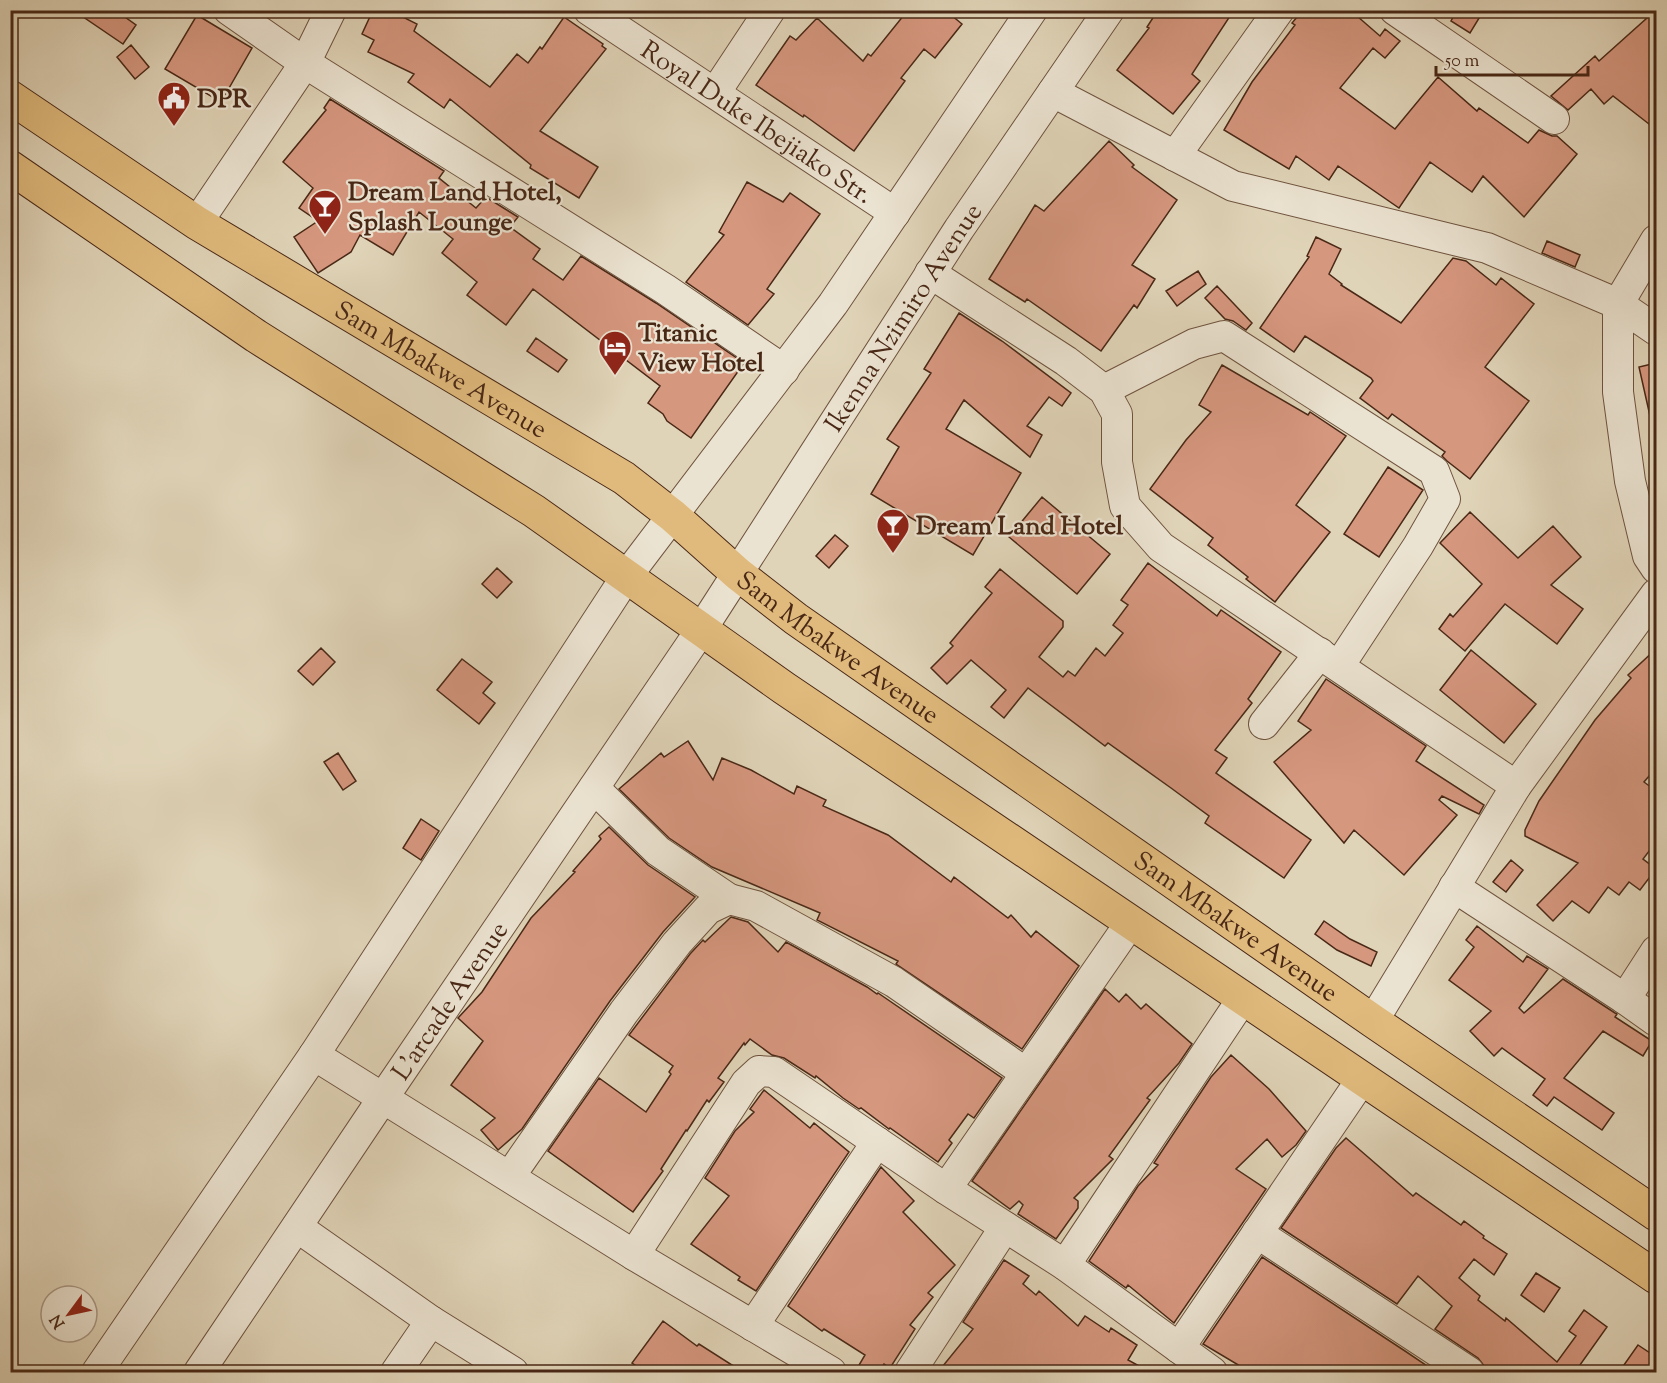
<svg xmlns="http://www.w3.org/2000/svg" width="1667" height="1383" viewBox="0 0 1667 1383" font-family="'Sorts Mill Goudy',serif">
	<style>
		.building { fill: #d6977f; stroke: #492816; stroke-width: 1.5 }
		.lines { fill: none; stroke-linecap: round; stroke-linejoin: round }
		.minor-casing { stroke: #6f533e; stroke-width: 32 }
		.major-casing { stroke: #492816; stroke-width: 35 }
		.minor { stroke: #ebe3d1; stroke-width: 30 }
		.major { stroke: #e0ba7c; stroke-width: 33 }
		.labels { text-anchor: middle; stroke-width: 4.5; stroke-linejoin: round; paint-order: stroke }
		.poi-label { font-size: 26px; font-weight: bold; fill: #492816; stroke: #ebe3d1; text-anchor: start }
		.street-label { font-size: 26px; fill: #492816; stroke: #ebe3d1 }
	</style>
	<rect width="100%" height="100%" fill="#e0d4b8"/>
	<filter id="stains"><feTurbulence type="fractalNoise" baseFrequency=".00333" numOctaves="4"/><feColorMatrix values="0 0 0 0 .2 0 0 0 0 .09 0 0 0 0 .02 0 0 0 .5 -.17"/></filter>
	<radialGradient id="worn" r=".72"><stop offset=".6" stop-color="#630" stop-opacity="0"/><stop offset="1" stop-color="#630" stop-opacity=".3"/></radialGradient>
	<path class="building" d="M73,10H115L136,25L123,44Z
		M373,10H389L417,24L414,31L490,87L517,54L528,63L540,47L542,49L564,17L603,44L602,46L606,49L540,131L598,167L579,198L530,168L531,165L450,99L444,108L408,82L414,74L368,52L374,40L362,34Z
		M908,10H945L962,24L935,58L924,49L901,78L905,81L854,151L804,115L803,117L756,85L790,36L796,40L817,18L863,61L868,54L871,56Z
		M1158,10H1234L1192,74L1200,81L1173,114L1117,70L1149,28L1147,27Z
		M1303,10H1350L1380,36L1385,29L1400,41L1385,58L1373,48L1340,88L1395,129L1438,77L1477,111L1479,108L1528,143L1539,130L1552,136H1557L1577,154L1524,217L1483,176L1472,192L1430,162L1399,208L1338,166L1329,180L1296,156L1289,169L1224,130L1252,82L1295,25L1292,23Z
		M1457,10H1484L1470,33L1451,21Z
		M1656,10V114L1649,124L1613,96L1604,104L1591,89L1568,110L1551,96L1595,56L1599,61Z
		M197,15L252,48L221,102L165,69Z
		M131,45L149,67L135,79L117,57Z
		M330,99L444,171L439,178L476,208L486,197L518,217L510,227L540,249L533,259L563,280L581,256L656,303L744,363L691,438L667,421L663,414L648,403L660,386L533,289L506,325L467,295L477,282L442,253L453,239L419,212L393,255L360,235L351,252L318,273L294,237L318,221L299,208L313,188L283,162L326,110L324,108Z
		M1109,141L1134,165L1132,167L1177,200L1132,265L1155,279L1137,308L1134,305L1101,351L1027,299L1025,302L989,279L1035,205L1044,211Z
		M747,182L783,202L790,193L820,214L767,289L774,294L748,325L686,282L724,235L719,232Z
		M1316,237L1341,249L1329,274L1342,284L1341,285L1401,323L1453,258L1466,261L1496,285L1501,278L1534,304L1485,367L1529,401L1470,479L1447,461L1442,456L1445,452L1392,414L1388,419L1360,398L1373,381L1371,378L1305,336L1294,352L1260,328L1309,257L1307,256Z
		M1547,241L1580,255L1575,267L1542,253Z
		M1198,271L1206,284L1177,306L1166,291Z
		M1217,286L1252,323L1246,330L1233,321L1225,319L1205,298Z
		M959,313L1002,341L1071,393L1062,406L1049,397L1027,426L1042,435L1030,457L964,400L946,429L1021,473L973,555L871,494L899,447L887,439L931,373L924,369Z
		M536,338L567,360L558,372L527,351Z
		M1656,363V416H1650L1639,367Z
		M1222,365L1308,415L1310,412L1346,436L1296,505L1330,532L1275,602L1246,579L1248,577L1208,545L1213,538L1150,489L1186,440L1211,412L1199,405Z
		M1388,467L1423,490L1379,557L1344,534Z
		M1042,497L1110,554L1077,594L1009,537Z
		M1470,512L1518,558L1553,526L1581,557L1551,585L1583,609L1557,644L1505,604L1465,651L1439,629L1450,614L1453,617L1482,584L1440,543Z
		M835,535L848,546L829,568L816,556Z
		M1148,563L1217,616L1221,610L1281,652L1248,699L1252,703L1215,750L1227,758L1216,773L1311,840L1284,878L1205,823L1209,816L1171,788L1108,743L1105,746L1028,688L1004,718L991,707L1006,690L971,660L947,684L931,668L953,646L950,643L992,593L985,587L1000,569L1063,621V627L1039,657L1063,677L1068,671L1075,676L1096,648L1105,656L1123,633L1113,625L1128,605L1121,600Z
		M497,568L512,582L497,598L482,584Z
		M321,648L335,662L313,685L298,671Z
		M1656,649V768L1644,782L1656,791V842L1643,859L1656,869L1640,890L1629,882L1619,895L1608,887L1589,913L1572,901L1553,921L1537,905L1578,863L1525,836V830L1539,801L1595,720L1631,678L1628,675Z
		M1471,650L1536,704L1504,743L1440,690Z
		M462,659L492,682L483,693L495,703L479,724L437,690Z
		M1326,679L1426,746L1416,761L1484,805L1479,814L1442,796L1439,800L1457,815L1404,875L1354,830L1344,843L1274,762L1311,730L1298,721Z
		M688,741L713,780L722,758L751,770L794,794L797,786L826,800L823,806L888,835L951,882L954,877L1008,918L1011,915L1031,937L1036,931L1079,966L1022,1049L896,964L898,961L817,920L820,913L712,867L669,838L619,789L661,753L664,757Z
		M338,753L356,781L343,790L324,762Z
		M421,819L439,831L421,860L403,848Z
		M609,827L648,865L695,897L663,932L610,1001L522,1129L498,1150L481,1130L495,1118L451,1085L483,1041L458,1018L482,992L531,918L575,872L573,871L601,839L599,836Z
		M1511,860L1523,870L1506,892L1493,882Z
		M731,917L748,922L778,952L786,942L867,987L877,994L878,993L881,995L1002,1078L974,1118L968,1114L949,1140L952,1143L938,1162L890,1128L889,1129L861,1108L859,1109L843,1098L816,1076L815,1078L784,1058L772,1055L750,1039L745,1045L744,1043L718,1078L724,1082L709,1102L707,1100L687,1131L686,1130L661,1169L663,1171L633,1212L548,1151L599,1078L646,1112L671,1074L669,1072L673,1066L629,1035L690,954L703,940L705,942Z
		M1324,921L1350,939L1377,952L1371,966L1337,950L1315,934Z
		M1477,926L1523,962L1527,956L1548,969L1519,1008L1524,1013L1563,979L1615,1013L1617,1014L1615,1017L1652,1041L1643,1056L1603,1031L1564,1078L1614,1113L1602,1130L1554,1097L1547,1106L1533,1095L1545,1079L1502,1048L1494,1056L1470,1031L1491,1011L1449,980L1474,947L1466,940Z
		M1105,989L1119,1002L1126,994L1141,1009L1146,1004L1192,1044L1179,1063L1147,1098L1150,1100L1109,1156L1113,1159L1074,1198L1078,1201V1208L1056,1239L1018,1214L1023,1205L1019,1201L1010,1209L972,1181Z
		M1231,1055L1269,1089L1306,1131L1296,1145L1282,1157L1267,1139L1236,1169L1266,1189L1174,1323L1128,1285L1126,1288L1089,1261L1138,1186L1158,1165L1154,1163L1211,1077Z
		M764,1090L810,1128L814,1123L849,1152L756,1291L738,1280L740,1277L691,1244L729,1196L705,1178L735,1131L754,1112L750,1109Z
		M1346,1138L1413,1196L1416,1193L1461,1225L1464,1221L1484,1236L1483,1238L1507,1254L1494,1275L1474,1259L1459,1278L1480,1296L1478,1300L1505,1321L1506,1318L1557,1362L1576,1336L1569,1331L1584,1310L1607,1327L1575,1372H1492L1485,1367L1478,1358L1435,1329L1452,1306L1418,1276L1397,1304L1281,1228L1336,1148Z
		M881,1167L914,1201L903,1212L955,1265L928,1293L933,1297L910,1325L915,1329L890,1368L884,1364L878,1372H855L865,1355L824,1329L822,1331L788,1306Z
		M1262,1257L1405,1351L1436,1372H1250L1203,1344Z
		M1004,1260L1029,1276L1023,1284L1036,1295L1039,1291L1078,1326L1085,1316L1109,1332L1111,1328L1137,1345L1128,1360L1150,1372H938L973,1329L963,1322Z
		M1536,1273L1560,1288L1544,1312L1521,1295Z
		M663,1321L697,1346L699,1344L743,1372H645L632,1363Z
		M1638,1345L1656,1357V1372H1619Z"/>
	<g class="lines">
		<defs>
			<g id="minor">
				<path d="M229,10L305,63L665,289L784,370"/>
				<path id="s1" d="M589,10L895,213"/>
				<path d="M1395,10L1554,119"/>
				<path d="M1053,92L1233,186L1487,248L1618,304V392L1630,481L1648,556L1656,568"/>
				<path d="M715,93L770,10"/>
				<path d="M1175,156L1279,10"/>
				<path d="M197,223L305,63L331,10"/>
				<path d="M1656,240L1618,304L1656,330"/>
				<path d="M930,273L1066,361L1104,390L1117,414V462L1125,506L1161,547L1516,786"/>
				<path d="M1104,390L1194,344L1224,336L1434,471L1445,499L1418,546L1339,666"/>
				<path d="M1264,724L1320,653"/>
				<path d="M594,788L658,851L729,899"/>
				<path d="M1454,887L1625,999L1656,1021"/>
				<path d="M1625,999L1656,951"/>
				<path d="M1373,1021L1516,786L1656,594"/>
				<path d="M314,1055L634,1255L831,1372"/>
				<path d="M510,1176L624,1012L677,943L708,909L729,899L756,906L894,982L1026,1073"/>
				<path d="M946,1189L1131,922"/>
				<path d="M297,1227L431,1321L513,1372"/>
				<path d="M1257,1233L1469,1372"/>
				<path d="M634,1255L746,1083L759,1071L774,1072L946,1189L1065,1265L1212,1372"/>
				<path d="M1065,1265L1243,998"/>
				<path d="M753,1326L877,1142"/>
				<path d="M1179,1348L1362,1079"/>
				<path d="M97,1372L314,1055L626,577L833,304L1032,10"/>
				<path id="s2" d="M199,1372L383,1098L701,630L959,229L1109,10"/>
				<path d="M396,1372L431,1321"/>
				<path d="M910,1372L1005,1227"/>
			</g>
			<g id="major">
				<path id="s3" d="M10,97L197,223L624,478L673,516L738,574L796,619L1373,1021L1656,1214"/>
				<path d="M10,167L256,336L534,511L784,688L1656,1277"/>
			</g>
		</defs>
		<use href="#minor" class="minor-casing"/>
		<use href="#major" class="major-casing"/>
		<use href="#minor" class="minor"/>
		<use href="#major" class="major"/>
	</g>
	<defs>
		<symbol id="civic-pin" viewBox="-11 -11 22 30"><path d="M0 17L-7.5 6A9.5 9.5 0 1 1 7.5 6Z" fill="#8f2418" stroke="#ebe3d1"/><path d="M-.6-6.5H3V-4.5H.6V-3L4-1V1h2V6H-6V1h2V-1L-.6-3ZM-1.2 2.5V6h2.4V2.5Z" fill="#fff"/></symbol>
		<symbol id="bar-pin" viewBox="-11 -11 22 30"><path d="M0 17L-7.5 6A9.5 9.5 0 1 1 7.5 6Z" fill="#8f2418" stroke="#ebe3d1"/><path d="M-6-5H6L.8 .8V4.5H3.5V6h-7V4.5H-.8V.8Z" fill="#fff"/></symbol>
		<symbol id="hotel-pin" viewBox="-11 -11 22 30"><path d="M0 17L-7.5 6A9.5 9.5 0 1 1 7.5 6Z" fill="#8f2418" stroke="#ebe3d1"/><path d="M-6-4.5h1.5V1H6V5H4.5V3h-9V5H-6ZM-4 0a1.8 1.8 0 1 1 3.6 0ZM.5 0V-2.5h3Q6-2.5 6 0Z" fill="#fff"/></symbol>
	</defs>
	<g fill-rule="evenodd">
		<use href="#civic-pin" x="155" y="79" width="38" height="52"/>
		<use href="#bar-pin" x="306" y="187" width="38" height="52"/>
		<use href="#hotel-pin" x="596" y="328" width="38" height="52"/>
		<use href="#bar-pin" x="874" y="506" width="38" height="52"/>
	</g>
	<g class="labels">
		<g class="poi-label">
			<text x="197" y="107">DPR</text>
			<text x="348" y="200">Dream Land Hotel,<tspan x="348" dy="30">Splash Lounge</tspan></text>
			<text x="638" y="341">Titanic<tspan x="638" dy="30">View Hotel</tspan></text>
			<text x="916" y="534">Dream Land Hotel</text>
		</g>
		<g class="street-label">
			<text dy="9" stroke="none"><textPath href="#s1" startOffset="202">Royal Duke Ibejiako Str.</textPath></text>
			<text dy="9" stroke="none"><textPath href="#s2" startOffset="1268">Ikenna Nzimiro Avenue</textPath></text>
			<text dy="9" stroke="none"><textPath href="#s3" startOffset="510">Sam Mbakwe Avenue</textPath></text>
			<text dy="9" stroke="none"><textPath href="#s3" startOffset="996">Sam Mbakwe Avenue</textPath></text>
			<text dy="9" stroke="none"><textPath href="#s3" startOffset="1482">Sam Mbakwe Avenue</textPath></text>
			<text dy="9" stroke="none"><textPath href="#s2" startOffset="448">L’arcade Avenue</textPath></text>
		</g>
	</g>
	<rect width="1667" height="1383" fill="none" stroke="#e0d4b8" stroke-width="36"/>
	<rect x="12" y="12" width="1643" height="1359" fill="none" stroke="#492816" stroke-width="3"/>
	<rect x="18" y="18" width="1631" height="1347" fill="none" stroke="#492816" stroke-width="1.5"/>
	<g transform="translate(69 1314) rotate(237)"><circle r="28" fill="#ebe3d1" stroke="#aa9886" stroke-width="1.5"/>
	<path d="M0-4.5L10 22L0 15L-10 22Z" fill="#8f2418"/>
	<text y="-9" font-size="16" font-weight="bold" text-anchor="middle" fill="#492816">N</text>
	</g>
	<path d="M1436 66v9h152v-9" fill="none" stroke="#492816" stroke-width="3"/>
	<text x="1445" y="66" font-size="18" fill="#492816" stroke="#ebe3d1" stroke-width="4.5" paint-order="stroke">50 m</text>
	<rect width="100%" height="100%" filter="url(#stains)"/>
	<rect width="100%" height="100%" fill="url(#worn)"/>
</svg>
